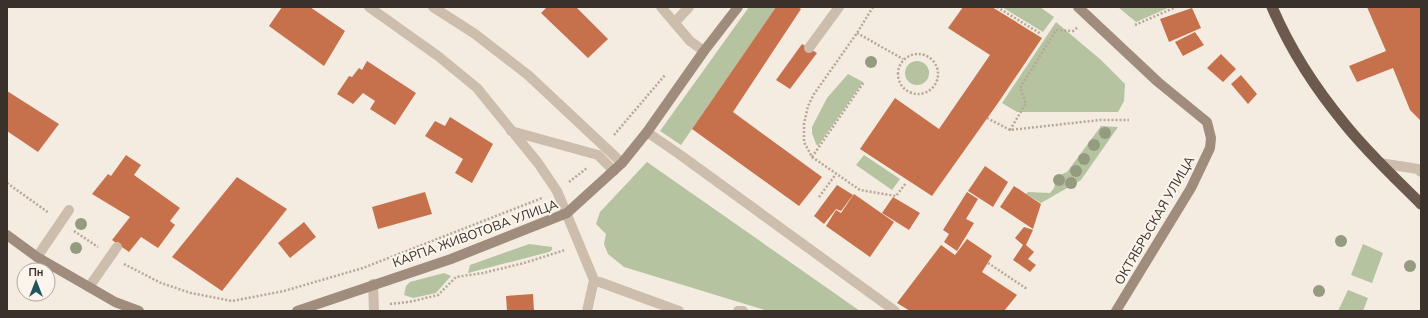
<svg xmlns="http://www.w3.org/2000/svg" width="1428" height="318" viewBox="0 0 1428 318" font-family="'Nunito Sans',sans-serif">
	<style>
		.green { fill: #b5c3a0 }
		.building { fill: #c6714c }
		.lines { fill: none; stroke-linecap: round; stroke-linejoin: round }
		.path { stroke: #b8a796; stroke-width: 2.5; stroke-dasharray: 2 2; stroke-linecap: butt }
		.service { stroke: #ccbdac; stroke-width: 10 }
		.minor { stroke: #ccbdac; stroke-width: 10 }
		.secondary { stroke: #a08c7d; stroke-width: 10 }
		.trunk { stroke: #6c5a4f; stroke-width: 11 }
		.tree { fill: #959b7f }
		.labels { text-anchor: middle; stroke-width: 4; stroke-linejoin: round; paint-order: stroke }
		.street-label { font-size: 13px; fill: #3a312b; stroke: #fbf5ed }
	</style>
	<rect width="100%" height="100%" fill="#f4ece1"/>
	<path class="green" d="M749,7H776L681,145L660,131Z
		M1002,7H1040L1054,17L1043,32Z
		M1118,7H1170L1136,22Z
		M1056,22L1101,60L1125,84L1124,101L1118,112H1017L1002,103Z
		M905 73a12 12 0 1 1 24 0a12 12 0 1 1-24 0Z
		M848,74L863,82L818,146L816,144L812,133V127L827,98Z
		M1101,126L1118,127L1081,180L1041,203L1026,194L1028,192L1050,193L1054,188L1058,176L1067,172Z
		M864,155L900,179L892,190L856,165Z
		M647,162L860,311H768L624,267L608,254L604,244L606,234L596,224L600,212Z
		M529,244L552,247V250L549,252L468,273L470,265Z
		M1363,244L1383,253L1372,283L1351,275Z
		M444,273L451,276L436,293L413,298L404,295L406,286L410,282Z
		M1348,290L1368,298L1363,311H1338Z"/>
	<path class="building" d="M282,7H310L345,31L324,66L269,26Z
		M547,7H576L608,39L588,58L541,13Z
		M776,7H798L801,9L733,112L822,177L799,206L692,129Z
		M963,7H992L1042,38L998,103L932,196L860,149L895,98L939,129L990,55L948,28Z
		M1367,7H1421V121L1410,110L1393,68L1357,82L1349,66L1386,51Z
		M1192,8L1201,28L1169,42L1160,19Z
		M1195,32L1204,45L1183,56L1175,42Z
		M802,44L817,53L790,89L776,80Z
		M1221,54L1236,69L1223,82L1207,68Z
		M367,61L416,93L395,125L370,109L375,101L363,93L353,104L337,94L349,76L352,77L359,68L362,70Z
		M1241,75L1257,94L1248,104L1231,84Z
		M7,91L59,124L38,152L7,131Z
		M450,117L493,144L472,183L455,173L463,159L425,136L435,121L445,126Z
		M126,155L141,165L134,175L180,208L170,221L175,225L158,248L141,237L129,252L112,240L130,217L92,194L108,174L111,176Z
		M985,166L1008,182L993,207L968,191Z
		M237,177L287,209L222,291L172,257Z
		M837,185L853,195L841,211L836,209L824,224L814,216Z
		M1014,186L1041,204L1033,229L1000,207Z
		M425,192L432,214L378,229L372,207Z
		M967,192L978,199L966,219L974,223L957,251L944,242L949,234L943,230Z
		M854,194L894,222L870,257L826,226L836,210L841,213Z
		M893,197L920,213L909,230L882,213Z
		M304,222L316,237L290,258L278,243Z
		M1024,227L1033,230L1026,245L1034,252L1028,259L1036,265L1030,272L1013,260L1023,245L1015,238Z
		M967,239L992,256L982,272L1017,295L1004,311H910L897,303L941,245L955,255Z
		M533,294L534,311H507L506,296Z"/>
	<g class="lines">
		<path class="path" d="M873,7L857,33L814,94L808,106L804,124V142L812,157L860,190L896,196L906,183
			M997,7L1041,34
			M1135,25L1176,7
			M857,33L903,59
			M898 74a20 20 0 1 1 40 0a20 20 0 1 1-40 0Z
			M987,118L1010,130L1100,120H1129
			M1010,130L1026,103L1020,88L1056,30L1073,31L1078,27
			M614,135L665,75
			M812,157L864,82
			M569,182L587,168
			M7,183L49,213
			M819,197L836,174
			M74,231L98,247
			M988,263L1027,289
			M124,264L161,283L191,293L232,301L284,291L363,268L542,198
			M390,304L409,302L438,295L456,277L483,273L524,263L565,250"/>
		<path class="service" d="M809,48L839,7
			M647,132L679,154L895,311
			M1380,163L1418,169L1421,172"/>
		<path class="minor" d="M369,7L438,56L477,88L538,163L557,191L594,280L679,311
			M433,7L475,34L528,75L622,163
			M661,7L690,41L704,51
			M675,22L689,7
			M511,131L598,155L614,171
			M37,257L69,210
			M373,284L374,311
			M89,287L117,247
			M587,311L594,280
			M738,311H743"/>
		<path class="secondary" d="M1078,7L1158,82L1207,122L1211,138L1210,148L1191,188L1116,311
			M7,235L37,257L115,302L139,311
			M297,311L451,259L567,213L622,163L647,132L704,51L738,7"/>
		<path class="trunk" d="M1272,7C1290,49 1315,88 1344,123C1367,152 1395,178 1421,204"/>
	</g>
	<g class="tree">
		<circle cx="871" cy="62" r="6"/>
		<circle cx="1105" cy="133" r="6"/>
		<circle cx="1094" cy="145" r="6"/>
		<circle cx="1084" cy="159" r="6"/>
		<circle cx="1076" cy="171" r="6"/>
		<circle cx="1059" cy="180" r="6"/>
		<circle cx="1071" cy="183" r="6"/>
		<circle cx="81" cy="224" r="6"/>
		<circle cx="1341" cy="241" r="6"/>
		<circle cx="76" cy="248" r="6"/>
		<circle cx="1410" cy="266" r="6"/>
		<circle cx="1319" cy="291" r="6"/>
	</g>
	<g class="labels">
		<g class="street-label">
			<text transform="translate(1154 220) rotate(-60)" y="5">ОКТЯБРЬСКАЯ УЛИЦА</text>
			<text transform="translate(475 233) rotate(-20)" y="5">КАРПА ЖИВОТОВА УЛИЦА</text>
		</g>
	</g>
	<rect width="1428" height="318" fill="none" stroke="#3a312b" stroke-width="16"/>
	<g transform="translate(36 282)"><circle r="19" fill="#fbf5ed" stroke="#aea79f"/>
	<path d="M0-3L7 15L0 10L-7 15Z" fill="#1f555d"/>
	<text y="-6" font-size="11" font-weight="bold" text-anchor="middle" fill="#3a312b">Пн</text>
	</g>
</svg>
